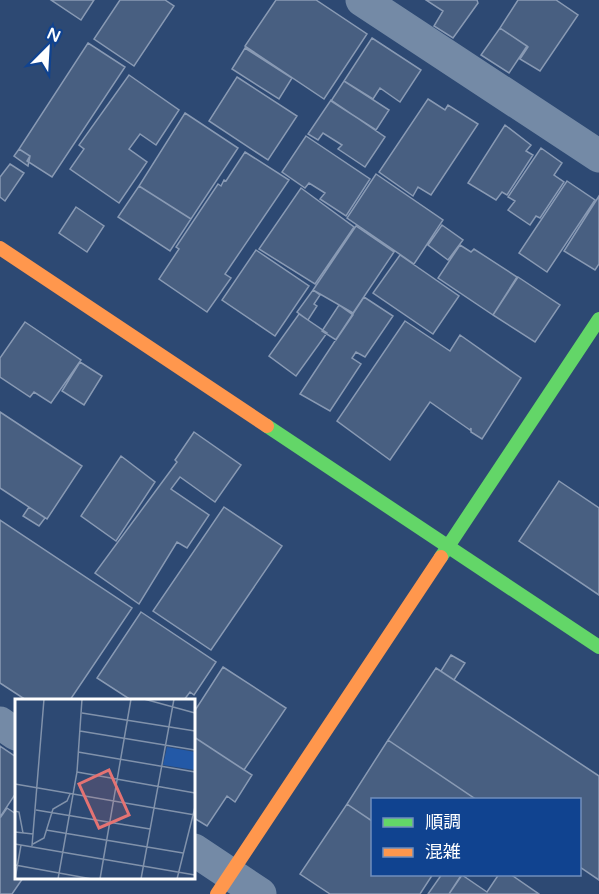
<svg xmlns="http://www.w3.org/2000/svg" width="599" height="894" viewBox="0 0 599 894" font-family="'Varela Round','Noto Sans JP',sans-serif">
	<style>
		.building { fill: #485f81; stroke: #899ab4; stroke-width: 1.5 }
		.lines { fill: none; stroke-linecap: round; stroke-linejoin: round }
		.street { stroke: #748aa6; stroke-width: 33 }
		.fast { stroke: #63d668; stroke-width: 14 }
		.slow { stroke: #ff974d; stroke-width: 14 }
		.inset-road { fill: none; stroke: #8192ab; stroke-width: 1.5 }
		.view { fill: #e47373; fill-opacity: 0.15; stroke: #e47373; stroke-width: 3 }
		.inset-edge { fill: none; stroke: #fff; stroke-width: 3 }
	</style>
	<rect width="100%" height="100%" fill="#2d4973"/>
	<path class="building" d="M51,0H94L81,20Z
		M120,0H165L174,6L134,66L94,39Z
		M276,0H316L367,34L324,99L245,46Z
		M426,0H477L478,3L453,38L434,26L443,11Z
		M518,0H556L578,15L540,71L520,59L528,47L500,28Z
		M500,28L527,46L509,73L481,55Z
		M372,38L421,70L400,102L380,88L373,99L344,81Z
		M88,43L125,67L52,177L27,161L30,156L19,149Z
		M245,48L292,78L279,99L232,69Z
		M129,75L179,110L156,145L140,134L129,149L147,162L119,203L70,169L84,149L79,145Z
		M237,77L297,116L268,160L209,121Z
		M344,81L389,110L376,130L331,101Z
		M428,99L445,110L448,105L478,124L431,195L418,187L413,196L379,172Z
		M331,100L385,137L365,167L338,149L342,145L323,133L318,140L308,134Z
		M185,113L238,148L191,219L139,186Z
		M505,125L531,145L526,151L533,155L507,195L502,192L496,200L468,183Z
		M306,136L370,179L346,216L320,199L325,193L309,183L305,188L282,172Z
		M541,148L562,163L554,175L564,182L540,218L536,216L530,225L508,210L515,201L508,197Z
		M19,149L30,156L28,166L14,156Z
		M245,152L289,180L225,274L231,278L207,312L159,279L179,249L176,247L218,184L221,186L224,180L226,181Z
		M10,164L24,173L5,201L0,197V177Z
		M376,174L443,220L414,264L347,218Z
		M567,181L595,200L547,272L519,253Z
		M139,186L191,219L170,251L118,217Z
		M301,188L354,227L315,284L259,249Z
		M599,196V264L595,270L564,251Z
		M76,207L104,226L87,252L59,233Z
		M442,225L463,240L448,260L428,245Z
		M356,226L394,252L353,313L313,290Z
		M460,245L471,252L474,249L517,277L493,315L438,278Z
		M256,250L309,286L275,336L222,300Z
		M400,255L459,296L433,334L373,293Z
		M518,277L560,305L535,342L493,315Z
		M313,290L320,295L314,304L317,306L308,320L297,312Z
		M364,297L393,316L365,357L356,352L352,358L361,364L330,411L300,394Z
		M339,305L353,315L336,340L322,331Z
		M299,314L327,333L296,376L269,356Z
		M405,321L450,351L460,335L521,378L482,439L471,432V428L470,430L430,402L390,460L337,421Z
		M25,322L81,360L51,403L34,392L30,397L0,377V358Z
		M80,362L102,376L84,405L62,391Z
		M0,412L82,466L47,519L0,488Z
		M194,432L241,465L215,502L180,477L171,489L209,515L187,548L177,542L139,604L95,573L177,462L175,460Z
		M121,456L155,482L116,541L81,516Z
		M559,481L599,508V595L519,541Z
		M29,507L45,518L39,526L23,516Z
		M224,507L282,546L211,650L153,611Z
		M0,520L132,608L70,700H26L0,683Z
		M141,612L216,662L194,695L190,692L184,700H131L97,678Z
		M451,655L465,663L454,680L441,671Z
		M223,667L286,708L244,770L194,737V712Z
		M436,668L599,776V880L580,867V800H477L388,740Z
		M194,737L252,775L235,802L227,796L207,826L194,818Z
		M388,740L477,800H372V821L347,804Z
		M0,746L16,757V793L0,817Z
		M347,804L372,821V874H433L420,894H330L300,874Z
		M7,808L16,814V878H23L12,894H0V818Z
		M442,874H462L449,894H428Z
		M499,874H510L539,894H449L462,875L487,892Z"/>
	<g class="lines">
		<path class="street" d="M362,0L599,156
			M0,723L16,734
			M194,850L260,894"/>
		<path class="fast" d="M267,426L599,647
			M441,557L599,319"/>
		<path class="slow" d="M0,248L267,426
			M217,894L441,557"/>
	</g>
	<g transform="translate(15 699)">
		<rect width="180" height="180" fill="#2d4973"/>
		<path d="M152,48L180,53V71L148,66Z" fill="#2359a7"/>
		<path class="inset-road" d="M129,0L180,14M67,14L180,32M65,32L180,51M63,53L180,73M62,73L180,94M0,85L180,116M21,111L135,130M0,112L4,113L8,134M31,131L168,154M0,133L18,135M0,145L180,176M18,145L29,139L38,110L52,102L55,95M17,147L29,0M0,166L77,180M0,180L6,146M43,180L62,73L67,0M85,180L116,0M126,180L159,0M162,180L180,108"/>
		<path class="view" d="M94,71L114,116L84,129L64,85Z"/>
		<rect width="180" height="180" class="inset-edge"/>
	</g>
	<rect x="371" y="798" width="210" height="78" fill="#104390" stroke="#708ebc" stroke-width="1.5"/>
	<rect x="383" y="818" width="30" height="9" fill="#63d668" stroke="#708ebc" stroke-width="1.5"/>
	<text x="425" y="828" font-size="18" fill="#ffffff">順調</text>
	<rect x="383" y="848" width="30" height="9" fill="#ff974d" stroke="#708ebc" stroke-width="1.5"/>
	<text x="425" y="858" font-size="18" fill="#ffffff">混雑</text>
	<g transform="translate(48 48) rotate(24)" stroke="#104390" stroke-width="4.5" paint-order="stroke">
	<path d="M0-4.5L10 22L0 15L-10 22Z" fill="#ffffff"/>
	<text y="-9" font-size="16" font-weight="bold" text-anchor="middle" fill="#ffffff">N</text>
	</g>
</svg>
